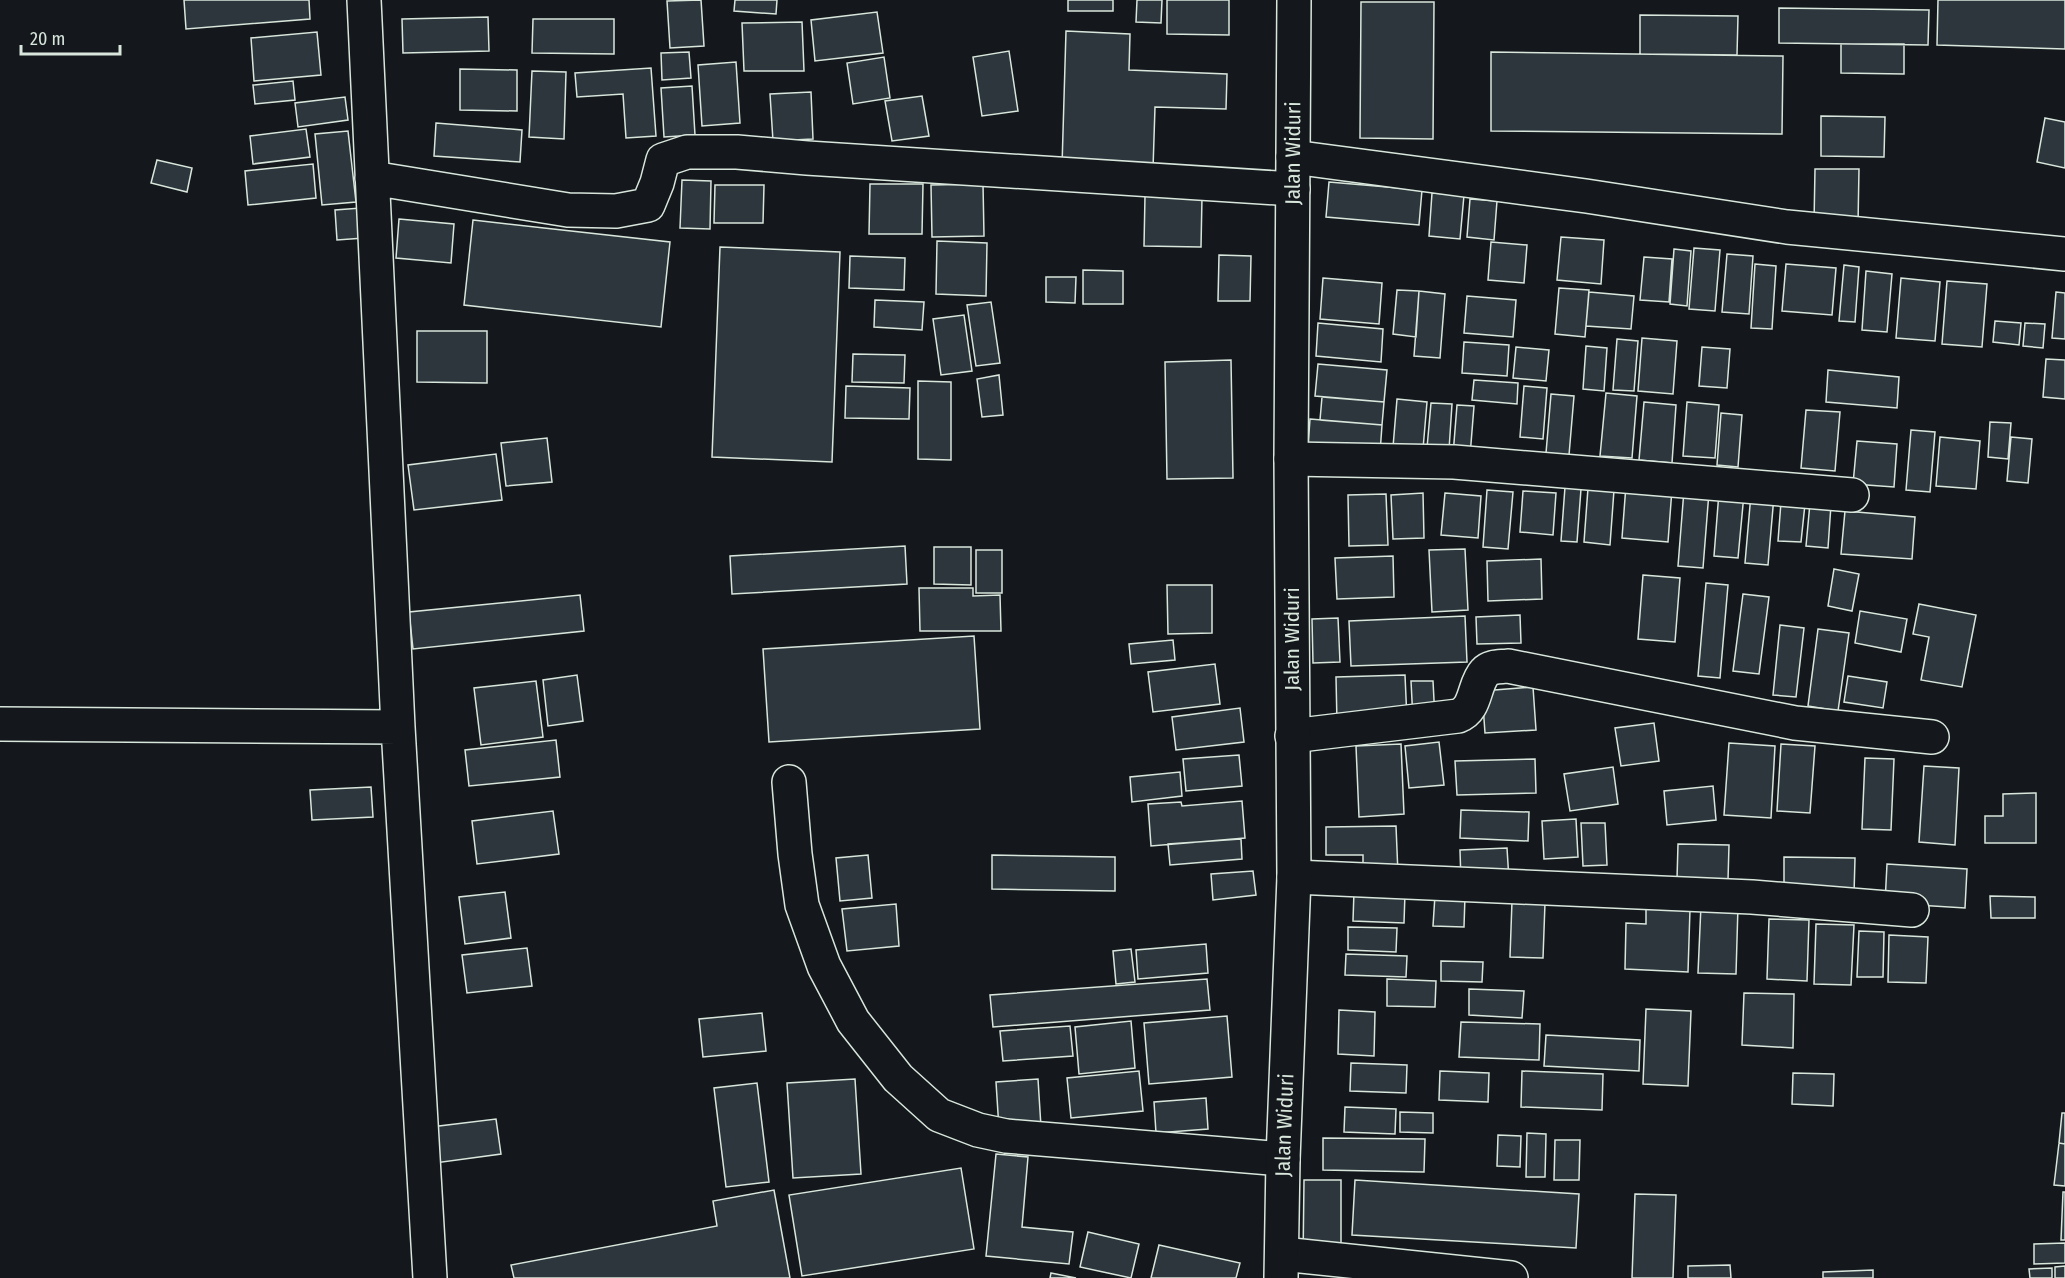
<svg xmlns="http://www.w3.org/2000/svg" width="2065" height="1278" viewBox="0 0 2065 1278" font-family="'Fira Sans Condensed',sans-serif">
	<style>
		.building { fill: #2c363c; stroke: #d8e6dc; stroke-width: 1.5 }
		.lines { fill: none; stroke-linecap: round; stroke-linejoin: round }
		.minor-casing { stroke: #d8e6dc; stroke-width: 36 }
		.major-casing { stroke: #d8e6dc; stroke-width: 36 }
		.minor { stroke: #14181c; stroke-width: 33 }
		.major { stroke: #14181c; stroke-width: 33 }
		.labels { text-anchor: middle; stroke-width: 4.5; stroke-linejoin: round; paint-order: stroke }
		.street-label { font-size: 21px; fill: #d8e6dc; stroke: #14181c }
	</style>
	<rect width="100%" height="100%" fill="#14181c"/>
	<path class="building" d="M184,0H309L310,19L186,29Z
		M701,0L704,46L670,48L667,1Z
		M735,0H777L776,14L734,11Z
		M1068,0H1113V11H1068Z
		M1137,0H1162L1161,23L1136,22Z
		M1167,0H1229V35L1167,34Z
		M1938,0H2065V49L1937,45Z
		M1361,2H1434L1433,139L1360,138Z
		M1779,8L1929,10L1928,45L1779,43Z
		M877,12L883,53L815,61L811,20Z
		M1640,15L1738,16L1737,55L1640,54Z
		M488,17L489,51L403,53L402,19Z
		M533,19H614V54L532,53Z
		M802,22L804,71H744L742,23Z
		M1066,31L1130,34L1129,70L1227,74L1226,109L1155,107L1153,169L1062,166Z
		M317,32L321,75L254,81L251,38Z
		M1841,44H1904V74L1841,73Z
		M1009,51L1018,111L982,116L973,57Z
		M689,52L691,78L662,80L661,53Z
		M1491,52L1783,56L1782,134L1491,131Z
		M884,57L890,98L853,104L847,63Z
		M736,62L740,123L702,126L698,65Z
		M651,68L656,136L626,138L623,94L577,97L575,73Z
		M460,69L517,70V111L460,110Z
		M532,71L566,72L564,139L529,137Z
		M293,81L295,100L255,104L253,85Z
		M692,86L695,135L664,137L661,88Z
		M811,92L813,139L773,141L770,94Z
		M922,96L929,136L892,141L885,101Z
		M345,97L348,120L298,127L295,103Z
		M1821,116L1885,117L1884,157L1821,156Z
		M2045,118L2065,122V168L2037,162Z
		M436,123L522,130L520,162L434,156Z
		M306,129L310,157L253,164L250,136Z
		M348,131L356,202L322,205L315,134Z
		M157,160L192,168L187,192L151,183Z
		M313,164L316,198L248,205L245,171Z
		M1815,169H1859L1858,224L1814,223Z
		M682,180L711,181L710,229L680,228Z
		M1329,182L1422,190L1419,225L1326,217Z
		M870,184H923L922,234H869Z
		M983,184L984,236L932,237L931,185Z
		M715,185H764L763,223H714Z
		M1432,193L1464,195L1460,239L1429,236Z
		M1145,196L1202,197L1201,247L1144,246Z
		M1470,199L1497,201L1494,240L1467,237Z
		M361,208L364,238L337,240L335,210Z
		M399,219L454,224L451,263L396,258Z
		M473,220L670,242L661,327L464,305Z
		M1561,237L1604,240L1601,284L1557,280Z
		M937,241L987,243L986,296L936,294Z
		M1491,242L1527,245L1524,283L1488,280Z
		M720,247L840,252L832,462L712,457Z
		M1694,248L1720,250L1715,311L1689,309Z
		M1674,249L1691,251L1687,306L1670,304Z
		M1727,254L1753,256L1749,314L1722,312Z
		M1219,255L1251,256L1250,301H1218Z
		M850,256L905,258L904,290L849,288Z
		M1644,257L1672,259L1669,302L1640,300Z
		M1755,264L1776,266L1772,329L1751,328Z
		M1786,264L1836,268L1832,315L1782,311Z
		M1844,265L1859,267L1855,322L1839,321Z
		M1083,270L1123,271V304H1083Z
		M1866,271L1892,274L1887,332L1862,330Z
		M1046,277H1076L1075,303L1046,302Z
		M1323,278L1382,283L1379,324L1320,319Z
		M1901,278L1940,282L1935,341L1896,338Z
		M1947,281L1987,284L1982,347L1942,344Z
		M1559,288L1589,290L1585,337L1555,334Z
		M1397,290L1419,291L1416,337L1393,334Z
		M1419,291L1445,294L1440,358L1414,356Z
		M1589,292L1634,296L1631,329L1586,326Z
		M2056,292L2065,293V339L2052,338Z
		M1467,296L1516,300L1513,337L1464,333Z
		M875,300L924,302L922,330L874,327Z
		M991,302L1000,363L976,366L967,305Z
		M964,315L972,371L941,375L933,319Z
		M1995,321L2021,323L2019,345L1993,342Z
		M1318,323L1383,329L1381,362L1316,356Z
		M2025,323L2045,324L2043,348L2023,346Z
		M417,331H487V383L417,382Z
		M1642,338L1677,341L1673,394L1638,391Z
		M1617,339L1638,341L1634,391L1613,390Z
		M1464,342L1509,345L1507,376L1462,373Z
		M1586,346L1607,348L1604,391L1583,389Z
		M1516,347L1549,350L1546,381L1513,378Z
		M1702,347L1730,349L1727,388L1699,386Z
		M853,354L905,355L904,383L852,382Z
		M2046,359L2065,360V399L2043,397Z
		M1231,360L1233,478L1167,479L1165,362Z
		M1318,364L1387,370L1384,402L1315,396Z
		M1828,370L1899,377L1897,408L1826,402Z
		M999,375L1003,415L982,417L977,379Z
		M1474,380L1518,383L1517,404L1472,400Z
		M918,381L951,382V460L918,459Z
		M846,386L910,388L909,419L845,418Z
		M1524,386L1547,388L1543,439L1520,437Z
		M1606,393L1637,396L1632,458L1600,456Z
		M1551,394L1574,396L1569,455L1546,453Z
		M1322,397L1384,402L1382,425L1320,420Z
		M1397,399L1427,402L1423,449L1393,447Z
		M1644,402L1676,405L1672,463L1639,460Z
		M1687,402L1719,405L1715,458L1683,456Z
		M1431,403L1452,404L1449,450L1427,448Z
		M1457,405L1474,406L1470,456L1453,455Z
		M1806,410L1840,412L1835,471L1801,468Z
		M1721,413L1742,415L1738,467L1717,465Z
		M1310,419L1382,425L1380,453L1308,447Z
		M1990,422L2011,423L2008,459L1988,457Z
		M1911,430L1935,432L1930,492L1906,490Z
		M1940,437L1980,441L1976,489L1936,486Z
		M2011,437L2032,439L2028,483L2007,481Z
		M547,438L552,482L506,486L501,443Z
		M1857,441L1897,444L1894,487L1853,484Z
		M496,454L502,500L414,510L408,465Z
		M1626,485L1672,489L1668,542L1622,538Z
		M1565,487L1581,489L1577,542L1561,541Z
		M1588,488L1614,490L1610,545L1584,542Z
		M1487,490L1513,492L1508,549L1483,547Z
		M1684,490L1709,492L1703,568L1678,566Z
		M1523,491L1556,493L1553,535L1520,532Z
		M1719,492L1744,494L1738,558L1714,556Z
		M1423,493L1424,538L1393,539L1391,495Z
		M1445,493L1481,496L1478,538L1441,535Z
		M1386,494L1388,545L1349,546L1348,495Z
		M1751,494L1774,496L1768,565L1745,563Z
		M1781,502L1805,504L1801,542L1778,541Z
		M1810,503L1831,505L1828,548L1806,546Z
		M1845,511L1915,517L1912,559L1841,554Z
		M905,546L907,584L732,594L730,556Z
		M934,547H971V585L934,584Z
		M1465,549L1468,610L1432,612L1429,550Z
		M976,550H1002V593H976Z
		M1393,556L1394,597L1337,599L1335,558Z
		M1541,559L1542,599L1488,601L1487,561Z
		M1834,569L1859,574L1852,611L1828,606Z
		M1643,575L1680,578L1675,642L1638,639Z
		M1706,583L1728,585L1720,678L1698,676Z
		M1167,585H1212V633L1168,634Z
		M919,588H973V596L1000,595L1001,631H920Z
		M1743,594L1769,597L1759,674L1733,671Z
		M580,595L584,631L413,649L409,612Z
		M1919,604L1976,615L1962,687L1921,680L1929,637L1913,634Z
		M1860,611L1907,619L1901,652L1855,643Z
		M1520,615L1521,643L1477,644L1476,617Z
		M1465,616L1467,662L1351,666L1349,621Z
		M1338,618L1340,662L1313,663L1312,619Z
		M1780,625L1804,628L1796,697L1773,695Z
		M1818,629L1849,633L1838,711L1808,706Z
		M974,636L980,729L769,742L763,649Z
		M1173,640L1175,660L1131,664L1129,644Z
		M1215,664L1220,704L1153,712L1148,672Z
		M577,675L583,721L548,726L543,680Z
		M1405,675L1407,720L1337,723L1336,677Z
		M1848,676L1887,682L1883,708L1844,702Z
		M536,681L543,737L481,745L474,688Z
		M1411,681H1433L1435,719L1413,720Z
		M1533,687L1536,730L1485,733L1482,691Z
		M1240,708L1244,742L1176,750L1172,717Z
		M1654,723L1659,761L1621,766L1615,728Z
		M556,740L560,777L469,786L465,750Z
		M1439,742L1444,785L1409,788L1405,746Z
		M1729,743L1775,746L1771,818L1724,815Z
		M1401,744L1404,814L1359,817L1356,746Z
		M1781,744L1815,746L1810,813L1777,811Z
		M1239,755L1242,786L1186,791L1183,759Z
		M1865,758L1894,759L1891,830L1862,829Z
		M1535,759L1536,793L1457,795L1455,761Z
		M1924,766L1959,768L1955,845L1919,842Z
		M1613,767L1618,804L1570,811L1564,774Z
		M1180,772L1182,796L1132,802L1130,777Z
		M1713,786L1716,820L1667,825L1664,791Z
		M371,787L373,817L312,820L310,790Z
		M2036,793V843H1985V816H2003V794Z
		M1242,801L1245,838L1151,846L1148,804L1181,802L1182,806Z
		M1461,810L1529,812L1528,841L1460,838Z
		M553,811L559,854L477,864L472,821Z
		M1576,819L1578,857L1544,859L1542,821Z
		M1581,823H1605L1607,865L1583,866Z
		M1396,826L1398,874L1363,875V855H1326V827Z
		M1241,839L1242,859L1170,865L1168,844Z
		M1678,844L1729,845L1728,880L1677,879Z
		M1507,848L1509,880L1461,882L1460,850Z
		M868,855L872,898L840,901L836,858Z
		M992,855L1115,857V891L992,889Z
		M1784,857L1855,858L1854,894L1784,893Z
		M1887,864L1967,869L1965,908L1885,903Z
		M1253,871L1256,895L1213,900L1211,874Z
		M1354,891L1405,893L1404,923L1353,921Z
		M505,892L511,938L465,944L459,897Z
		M1435,895L1465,896L1464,927L1433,926Z
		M1990,896L2035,897V918H1991Z
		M1512,901L1545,903L1543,958L1510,957Z
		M896,904L899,946L847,951L842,909Z
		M1701,905L1738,906L1736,974L1698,973Z
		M1646,907L1690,909L1688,972L1625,969L1626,923L1646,924Z
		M1769,919L1809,920L1807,981L1767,979Z
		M1816,924L1854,925L1851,985L1814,984Z
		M1348,927L1397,928L1396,952L1348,950Z
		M1859,931L1884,932L1883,977H1857Z
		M1889,935L1928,937L1926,983L1888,982Z
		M1206,944L1208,973L1138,979L1136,950Z
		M527,948L532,986L467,993L462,955Z
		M1131,949L1135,982L1116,984L1113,951Z
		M1346,954L1407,956L1406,977L1345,975Z
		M1441,961L1483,962L1482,982L1441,981Z
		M1207,979L1210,1010L993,1027L990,995Z
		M1387,979L1436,981L1435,1007L1387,1006Z
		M1469,989L1524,991L1522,1018L1469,1015Z
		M1744,993L1794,994L1793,1048L1742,1045Z
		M1646,1009L1691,1011L1688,1086L1643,1084Z
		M1339,1010L1375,1012L1374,1056L1338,1054Z
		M762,1013L766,1051L703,1057L699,1019Z
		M1227,1016L1232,1077L1149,1084L1144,1023Z
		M1131,1021L1135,1068L1079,1074L1075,1027Z
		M1461,1022L1540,1024L1539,1060L1459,1057Z
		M1070,1026L1073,1056L1003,1061L1000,1031Z
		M1546,1035L1640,1040L1639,1071L1544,1066Z
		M1351,1063L1407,1065L1406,1093L1350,1091Z
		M1139,1071L1143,1111L1071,1118L1067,1078Z
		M1440,1071L1489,1073L1488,1102L1439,1100Z
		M1522,1071L1603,1074L1602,1110L1521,1107Z
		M1793,1073L1834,1074L1833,1106L1792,1104Z
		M855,1079L861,1174L793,1178L787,1083Z
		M1038,1079L1041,1127L999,1129L996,1082Z
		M757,1083L769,1182L726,1187L714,1088Z
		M1206,1098L1208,1129L1156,1133L1154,1102Z
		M1345,1107L1396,1109L1395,1134L1344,1132Z
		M1400,1112L1433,1113V1133L1400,1132Z
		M2062,1113H2065V1144L2059,1143Z
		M496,1119L501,1154L435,1163L431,1127Z
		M1527,1133L1546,1134L1545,1177H1526Z
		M1498,1135L1521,1136L1520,1167L1497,1166Z
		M1323,1138L1425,1139L1424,1172L1323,1170Z
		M1555,1140H1580L1579,1180H1554Z
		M2059,1143L2065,1144V1186L2054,1185Z
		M996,1154L1028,1157L1022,1227L1073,1232L1069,1264L986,1256Z
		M961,1168L974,1249L802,1276L789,1195Z
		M1304,1180H1341V1262L1303,1261Z
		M1355,1180L1579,1194L1576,1248L1352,1235Z
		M774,1190L790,1278H514L511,1265L717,1226L713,1201Z
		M2063,1192H2065V1240H2061Z
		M1635,1194L1676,1195L1673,1278H1632Z
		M1088,1232L1139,1244L1131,1278L1080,1267Z
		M2065,1243V1263L2034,1264V1244Z
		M1159,1245L1240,1263L1236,1278H1151Z
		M1730,1265L1731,1278H1688V1266Z
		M2065,1266V1278H2055V1267Z
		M2052,1268V1278H2030L2029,1269Z
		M1873,1270V1278H1823V1272Z
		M1051,1273L1076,1278H1050Z"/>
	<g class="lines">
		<defs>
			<path id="minor" d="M364,0L398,727L430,1278
				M1293,157L1586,196L1787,227L2065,254
				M372,178L568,210L616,211L648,205L657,183L663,160L687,152H737L807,158L1293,189
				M1291,459L1454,462L1852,495
				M0,724L398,727
				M1292,736L1458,716C1477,709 1473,685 1485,672C1490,666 1500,667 1508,666L1795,723L1932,737
				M789,782L795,854L802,905L824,966L853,1021L898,1078L939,1115L978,1130L1006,1136L1283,1159
				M1294,877L1752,897L1912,910
				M1282,1254L1511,1278"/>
			<g id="major">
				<path id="s1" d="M1281,1278L1283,1159L1294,877L1291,459L1294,0"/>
			</g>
		</defs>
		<use href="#minor" class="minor-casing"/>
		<use href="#major" class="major-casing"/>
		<use href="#minor" class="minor"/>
		<use href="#major" class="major"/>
	</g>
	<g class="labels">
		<g class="street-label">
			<text dy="7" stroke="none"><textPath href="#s1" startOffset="1125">Jalan Widuri</textPath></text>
			<text transform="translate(1292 639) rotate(-90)" y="7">Jalan Widuri</text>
			<text dy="7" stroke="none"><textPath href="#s1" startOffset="153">Jalan Widuri</textPath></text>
		</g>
	</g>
	<path d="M21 45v9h99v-9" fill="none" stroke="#d8e6dc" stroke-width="3"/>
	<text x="30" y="45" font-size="18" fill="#d8e6dc" stroke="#14181c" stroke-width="4.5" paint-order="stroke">20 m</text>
</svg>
